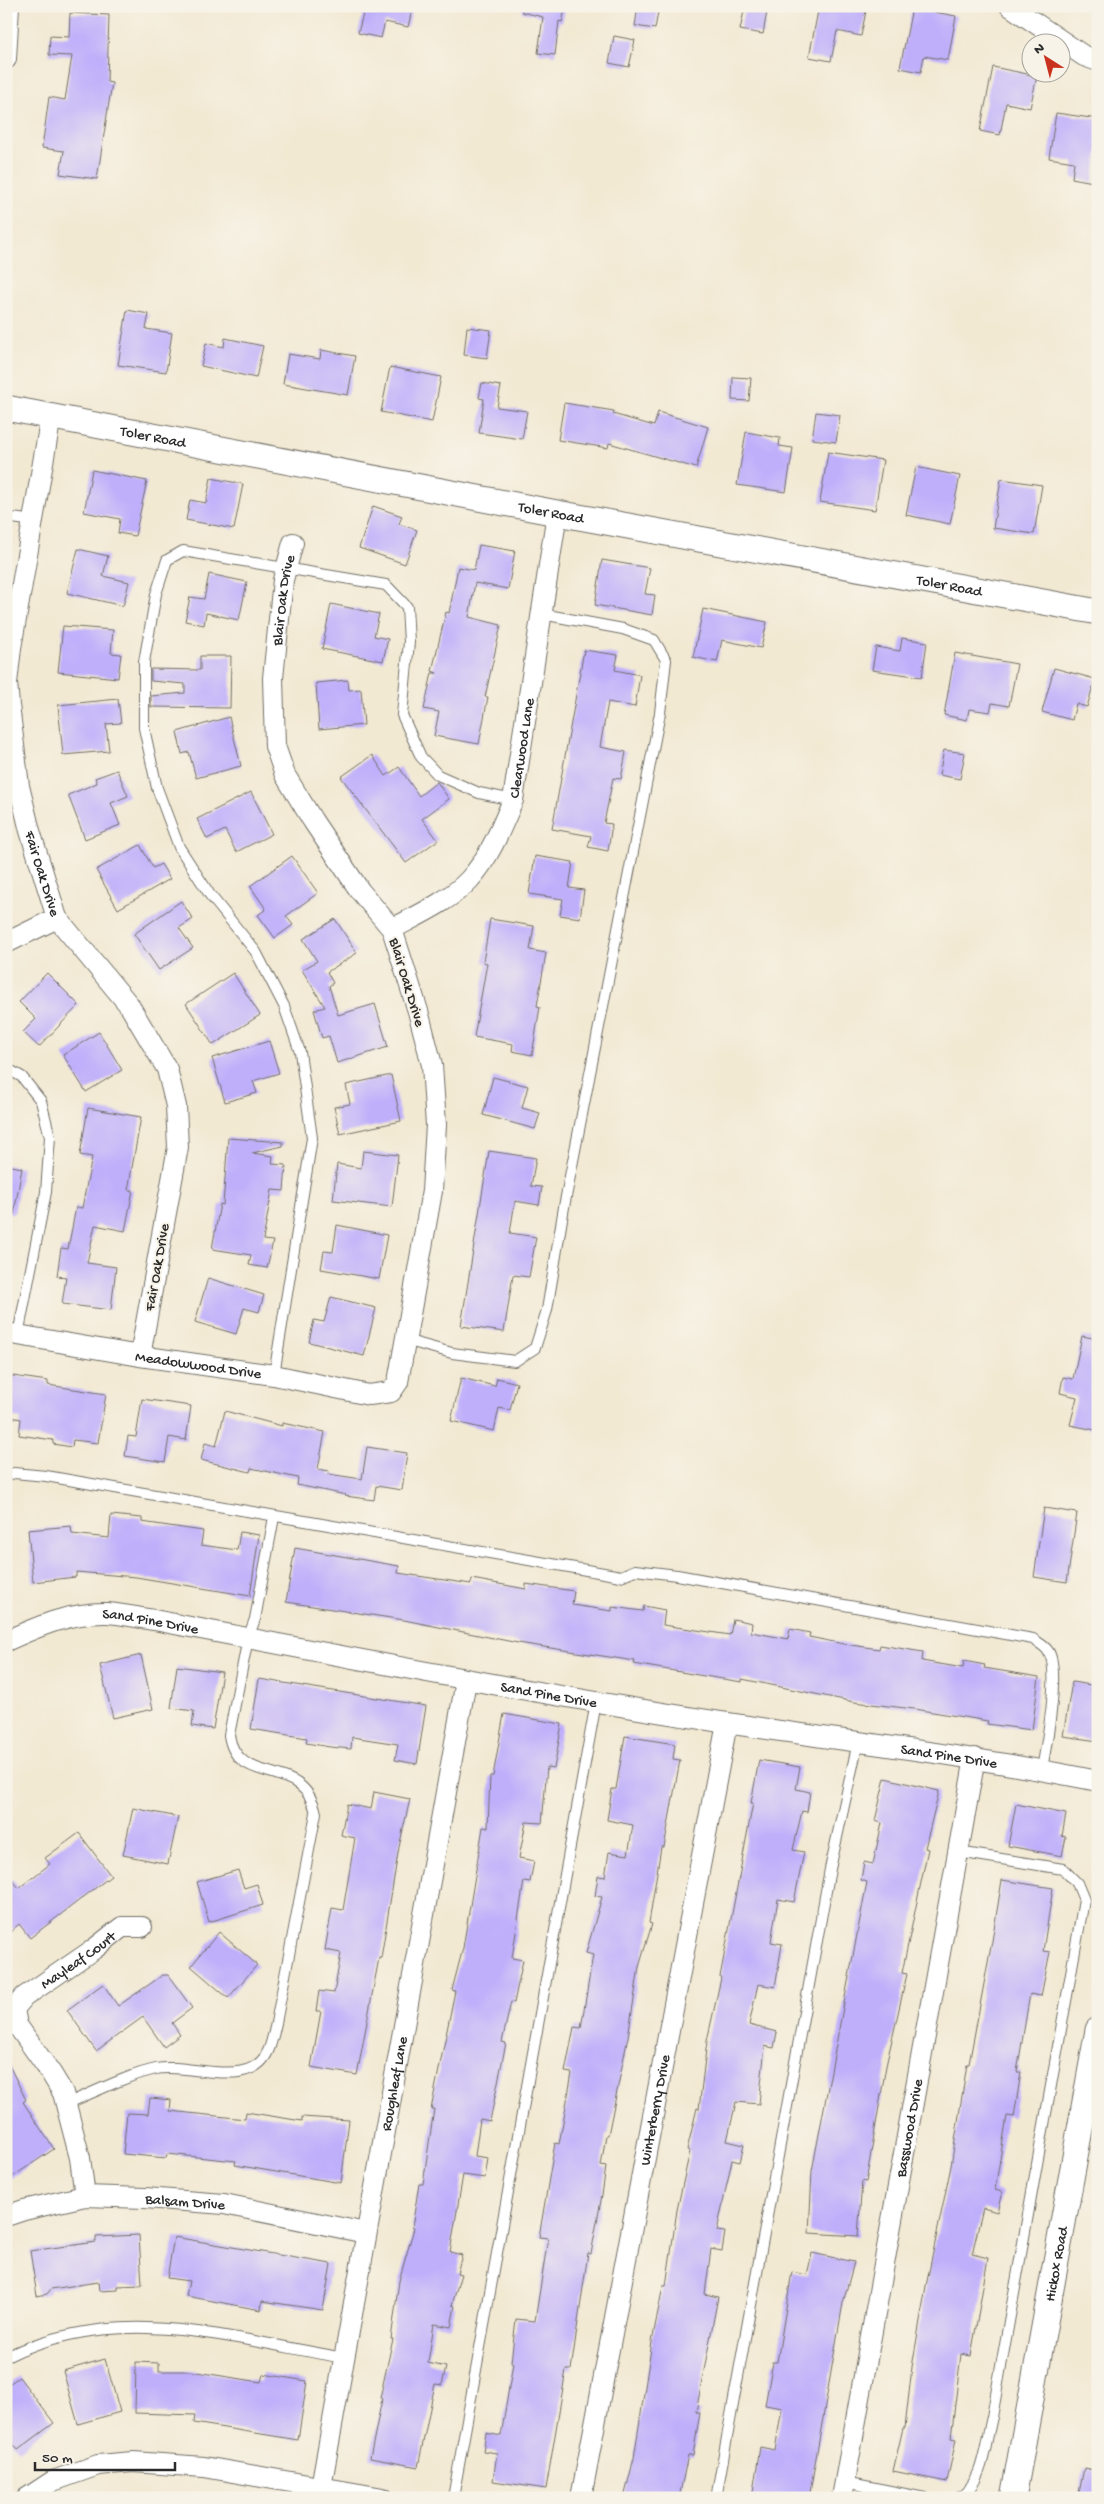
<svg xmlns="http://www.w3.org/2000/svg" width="1104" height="2504" viewBox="0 0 1104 2504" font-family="'Gochi Hand',sans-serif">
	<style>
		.building { fill: #bfaffb }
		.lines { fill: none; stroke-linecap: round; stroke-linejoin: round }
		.service-casing { stroke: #716e66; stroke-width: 12 }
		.minor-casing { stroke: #716e66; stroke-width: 22 }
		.tertiary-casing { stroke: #716e66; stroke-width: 27 }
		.service { stroke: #fff; stroke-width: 10 }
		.minor { stroke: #fff; stroke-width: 20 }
		.tertiary { stroke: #fff; stroke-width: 25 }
		.labels { text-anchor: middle; stroke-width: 4; stroke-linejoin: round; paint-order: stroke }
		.street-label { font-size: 15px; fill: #2b2b2b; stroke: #f7f3e8 }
	</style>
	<rect width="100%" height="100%" fill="#f7f3e8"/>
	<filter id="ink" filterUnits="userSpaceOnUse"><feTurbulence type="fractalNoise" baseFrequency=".02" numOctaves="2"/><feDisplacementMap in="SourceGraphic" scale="10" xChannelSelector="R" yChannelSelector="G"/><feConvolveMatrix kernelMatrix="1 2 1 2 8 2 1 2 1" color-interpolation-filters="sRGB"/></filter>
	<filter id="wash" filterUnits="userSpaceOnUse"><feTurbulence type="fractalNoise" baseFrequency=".0096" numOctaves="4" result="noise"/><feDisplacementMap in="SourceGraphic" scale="20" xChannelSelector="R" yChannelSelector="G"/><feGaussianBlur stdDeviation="1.12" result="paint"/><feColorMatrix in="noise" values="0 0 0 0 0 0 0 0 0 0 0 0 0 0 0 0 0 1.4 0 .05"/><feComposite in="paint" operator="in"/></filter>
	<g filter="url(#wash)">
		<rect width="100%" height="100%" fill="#f2e9d3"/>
		<g id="blocks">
			<path class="building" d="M365,6H413L408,27L385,22L381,38L358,33Z
				M522,6H566L562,22L559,21L555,55L538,53L543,17L522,12Z
				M638,6H659L655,29L635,26Z
				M745,6H768L763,34L740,30Z
				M819,6H867L861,36L837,31L831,61L809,57Z
				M912,8L956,16L948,60L924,56L921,72L900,68Z
				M70,13L109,15L107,82L112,83L97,179L60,174L64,151L42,148L49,97L65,100L72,56L49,55L50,36L69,37Z
				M614,36L635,40L629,67L609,63Z
				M993,67L1037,76L1030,108L1006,103L1000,135L980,131Z
				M1056,113L1098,119V150L1093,182L1072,178L1074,162L1049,158Z
				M127,310L149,314L146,329L172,333L166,372L118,365Z
				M467,327L491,330L487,358L464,355Z
				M225,338L263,346L256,378L201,366L206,343L224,347Z
				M321,350L355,356L348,395L283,384L288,354L320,359Z
				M390,367L441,377L432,422L381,412Z
				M733,377L751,378L749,401L732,400Z
				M482,383L501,386L497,407L527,411L522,439L479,433L484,399L479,398Z
				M564,403L614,411L613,414L654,426L658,412L708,427L696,468L609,443L608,448L558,440Z
				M816,412L840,415L836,442L812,439Z
				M746,432L780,438L779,446L793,448L786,492L737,485Z
				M828,452L883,460L875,510L820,502Z
				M916,467L960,476L950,524L906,515Z
				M92,470L147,481L135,536L118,533L120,519L84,512Z
				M211,478L243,484L234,529L186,520L190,500L206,503Z
				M1001,479L1042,485L1034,534L993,528Z
				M373,506L402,516L399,524L417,530L405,564L359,548Z
				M479,545L515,551L508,589L475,583L469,617L501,625L485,697H488L479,744L434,736L439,712L424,709L432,673H437L432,671L446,612L449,613L458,567L474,570Z
				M78,549L108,556L103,576L129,582L123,606L67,593Z
				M602,560L650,568L645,594L655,595L652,615L595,605Z
				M209,574L247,582L239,620L206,613L204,625L185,621L190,597L204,599Z
				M331,604L379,614L374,636L388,639L383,661L322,649Z
				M703,609L767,622L761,648L722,640L717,662L693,657Z
				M63,626L113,630L111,653L121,654L118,678L58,672Z
				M902,638L927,642L922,677L872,670L876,647L900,651Z
				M584,650L618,655L615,670L640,675L635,707L608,702L600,747L626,752L621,779L613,778L604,823L612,824L608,851L588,847L591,836L552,829Z
				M955,653L1017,664L1009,706L992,703L990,712L969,709L967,720L944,715Z
				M200,656H231L230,708L151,707V696L185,693V684L151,681V669L200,670Z
				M1054,668L1095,679L1087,707L1076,704L1072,720L1042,712Z
				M348,680L349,690L361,689L364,725L319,729L316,683Z
				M118,699L121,723L106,724L109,751L63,755L58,705Z
				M229,717L241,766L196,778L189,752L182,754L177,732Z
				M944,750L965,753L960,779L939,775Z
				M372,755L386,776L399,767L419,796L437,782L449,799L422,819L438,840L406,863L341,777Z
				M117,770L128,796L111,803L120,825L85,839L68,795L97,783L95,778Z
				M251,792L272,834L236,852L225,830L207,839L197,819Z
				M140,845L153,868L161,864L170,879L118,909L96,870Z
				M292,856L318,893L286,916L293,925L275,938L258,915L266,909L250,886Z
				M535,856L573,862L569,888L584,890L580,918L560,915L563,899L529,894Z
				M181,901L193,919L179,928L193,948L159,970L134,934Z
				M335,919L357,953L327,972L333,983L329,986L338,1015L375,1004L388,1047L337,1063L329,1036L322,1038L314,1010L325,1007L302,970L317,961L303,939Z
				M490,919L534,926L530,950L546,953L537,1006L540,1007L532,1055L512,1051L513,1044L474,1037L487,963L483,962Z
				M47,973L79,1005L39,1047L23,1032L36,1019L19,1002Z
				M233,973L260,1015L213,1045L186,1004Z
				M99,1032L122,1070L86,1092L63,1055Z
				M269,1041L279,1073L253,1081L257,1093L225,1102L212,1058Z
				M391,1075L401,1121L340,1134L334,1107L350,1104L346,1085Z
				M493,1077L528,1086L522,1108L540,1113L535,1129L483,1115Z
				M88,1108L141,1117L128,1190H133L125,1231L95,1225L87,1263L116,1267L111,1310L62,1304L66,1277L57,1276L61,1248L68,1249L76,1207L82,1208L92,1157L80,1155Z
				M228,1138L283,1142V1146L252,1153L273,1156L272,1164L286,1165L284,1191L272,1190L263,1240L273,1241L267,1268L249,1265L251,1255L212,1249L220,1204L223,1205Z
				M363,1151L398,1155L392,1207L333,1200L337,1164L361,1168Z
				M489,1151L536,1158L531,1186L542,1187L539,1205L515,1201L510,1233L536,1237L529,1277L513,1275L504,1332L461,1326Z
				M6,1165L22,1168L14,1214L6,1213Z
				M337,1225L387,1235L379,1279L321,1269L324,1251L333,1252Z
				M208,1278L264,1295L259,1312L244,1308L236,1334L195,1322Z
				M331,1297L376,1308L364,1356L309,1342L314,1320L324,1322Z
				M1082,1336L1098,1339V1419L1095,1430L1070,1425L1077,1397L1060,1393L1063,1377L1073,1379Z
				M6,1375L48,1381V1385L106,1394L98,1443L73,1440L72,1447L53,1444V1440L19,1435L21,1419L6,1416Z
				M461,1378L495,1386L497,1378L517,1383L510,1410L499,1408L494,1431L451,1421Z
				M142,1399L191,1406L186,1440L169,1437L165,1462L125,1456L128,1436L136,1437Z
				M225,1411L282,1426V1423L325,1432L318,1469L329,1471L328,1474L362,1479L367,1447L407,1453L402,1490L376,1486L374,1500L345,1496L346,1495L297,1485L298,1478L251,1468L250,1472L201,1460L205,1443L216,1446Z
				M1044,1508L1077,1513L1067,1582L1034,1577Z
				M111,1515L142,1518V1522L203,1531L201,1545L237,1550L240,1532L259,1535L250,1596L136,1577L76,1572V1577L33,1582L28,1530L71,1526L72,1534L109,1538Z
				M295,1548L399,1566L398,1573L471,1584L472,1579L526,1589V1584L574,1591L572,1605L612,1611V1607L643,1611L644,1606L665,1610L663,1625L730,1635L733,1619L752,1623L751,1632L788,1639L790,1629L810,1633L809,1637L844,1644L879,1649L880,1645L923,1652L922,1661L963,1668L964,1661L985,1665L984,1668L1039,1677L1032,1730L987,1724L988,1721L914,1709L854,1702L742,1679V1682L698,1675L634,1664L635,1661L518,1643L404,1620L286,1602Z
				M141,1655L153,1709L113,1718L100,1665Z
				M177,1666L222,1672L213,1729L192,1726L194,1711L171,1708Z
				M259,1679L426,1706L417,1764L395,1760L398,1744L352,1737L351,1749L330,1747L306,1743L307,1738L251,1729Z
				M1072,1682L1091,1685V1690L1098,1691V1741L1063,1736Z
				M504,1714L562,1724L554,1768L547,1767L542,1823L526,1822L519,1858L534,1861L530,1882L524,1881L512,1958L523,1960L514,2003L511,2002L502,2042L506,2043L490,2121L480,2119L475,2156L488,2158L485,2178L463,2175L450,2252L462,2255L457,2273L461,2274L452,2305L455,2306L451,2327L434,2324L428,2363L446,2367L442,2385L435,2384L418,2467L370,2458L382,2399L380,2398L393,2339H391L399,2281L414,2228L412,2227L419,2184H423L434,2109H431L455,1991L452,1990L463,1948L483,1827L488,1828L490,1776H493Z
				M625,1736L675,1744L673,1759L680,1760L664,1847H661L649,1923L652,1924L639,1967L628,2037L608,2135H606L601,2166L606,2167L602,2195L591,2254L588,2253L571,2370H566L546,2489L493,2481L497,2453L483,2451L486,2433L501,2436L513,2363L511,2362L516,2319L535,2321L548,2238L539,2237L555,2143L559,2144L572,2073L565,2072L574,2027L581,2028L593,1955L586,1953L602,1897L595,1896L598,1876L605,1877L609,1852L628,1855L633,1825L607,1820L612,1789H616Z
				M759,1760L800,1767L796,1789L810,1792L807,1812L802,1811L793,1850L804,1852L794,1902L778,1899L771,1942L782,1944L775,1987L758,1984L749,2025L777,2032L774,2048L765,2046L759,2104L736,2102L727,2141L744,2145L740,2162L732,2160L717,2231L725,2232L722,2251L711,2249L705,2294L718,2297L696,2412H700L693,2455H688L679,2498H624L634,2458L652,2342L663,2286H666L677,2210L690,2151L687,2150L697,2108L699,2109L707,2041L721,1978L720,1977L753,1803H751Z
				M885,1778L939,1791L925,1848L928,1849L902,1973L907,1974L886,2066L866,2182L862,2181L858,2236L809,2233L812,2171L867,1882L861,1880L864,1862L873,1864L882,1823L875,1821Z
				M374,1792L410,1799L399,1847L381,1958H379L357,2075L311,2067L321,2011H316L319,1991L334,1993L341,1953L325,1950L332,1908L343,1910L355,1838L341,1835L347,1804L371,1809Z
				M1016,1804L1066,1814L1062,1836L1066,1837L1062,1856L1008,1846Z
				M133,1808L178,1817L168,1864L123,1855Z
				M79,1833L111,1876L30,1938L19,1924L6,1936V1872L19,1888L50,1864L45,1858Z
				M238,1870L244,1888L257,1884L263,1905L209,1922L197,1882Z
				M1002,1880L1053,1888L1043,1951L1050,1952L1041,1996L1030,1994L1017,2072H1021L1014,2117L1007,2116L995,2190L1002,2192L997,2212L983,2208L972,2254L988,2258L971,2356L961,2354L951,2438L956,2439L947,2482L893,2471L903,2428H905L912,2367L926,2286L951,2166L967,2064H969L992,1941Z
				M219,1932L257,1965L228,1998L191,1966Z
				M163,1975H168L192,2008L172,2023L180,2035L164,2047L143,2017L96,2051L67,2010L103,1984L118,2006Z
				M6,2059L26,2100L23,2102L54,2149L6,2181Z
				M150,2098L171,2100L170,2111L245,2119L246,2112L302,2121V2117L349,2120L341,2183L235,2165L236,2161L167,2154L166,2158L123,2154L127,2113L148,2114Z
				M139,2235L142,2285L118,2286V2290L99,2291L98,2282L51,2289L47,2294L37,2296L30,2251L96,2242V2237Z
				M174,2237L331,2264L323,2310L262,2301L261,2310L186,2296L189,2281L167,2278Z
				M812,2253L854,2262L843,2303L809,2498H752L760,2447L775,2450L782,2408L765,2405L773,2362H777L792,2272L807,2275Z
				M105,2359L120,2412L78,2424L63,2371Z
				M136,2362L159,2363V2371H190L261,2382L263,2374L307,2381L298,2440L194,2423L195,2415L135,2413Z
				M19,2377L54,2423L18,2450L6,2435V2386Z
				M1084,2468L1098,2471V2498H1078Z"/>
		</g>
	</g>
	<g filter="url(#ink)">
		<use href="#blocks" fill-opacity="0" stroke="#716e66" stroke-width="1"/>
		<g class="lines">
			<defs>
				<path id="service" d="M6,517L33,521
					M6,1068L22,1077L41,1101L50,1137L46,1192L18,1335
					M405,1340L452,1353L515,1361L535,1348L547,1310L564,1207L660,713L666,660L654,640L623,629L542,614
					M274,1375L312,1138L300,1052L284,1006L256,952L210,895L179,847L157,788L144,728V662L156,594L167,560L183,551L386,585L407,607L409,642L402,715L421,757L438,775L479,793L513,800
					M6,1476L14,1473L46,1476L621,1576L635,1570L677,1575L1033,1639C1037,1642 1045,1646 1048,1651C1061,1668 1046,1747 1042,1769
					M958,1852L1063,1869L1077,1883L1084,1900L992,2417C985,2444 984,2482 959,2498
					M66,2104C95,2092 125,2076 156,2069C190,2062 252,2092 269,2049C272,2041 274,2032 276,2023L316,1813C303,1755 237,1789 229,1735L248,1638L255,1619L274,1517
					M6,2357C118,2302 228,2338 344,2358
					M845,2482L925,2498
					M453,2498L596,1702
					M716,2498L830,1869L858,1742"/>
				<g id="minor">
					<path d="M1010,6L1084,56L1098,61"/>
					<path d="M6,59L9,6"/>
					<path id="s1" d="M51,416L11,648L7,683L9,705L19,786L30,831L57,918L129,1005L167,1069L176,1106L178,1147L140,1356"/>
					<path id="s2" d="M392,929C418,915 448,902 469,880C489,859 502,826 513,800L557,513"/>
					<path d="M6,943L57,918"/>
					<path id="s3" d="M6,1333L140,1356L274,1375L369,1395L391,1392L398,1382L432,1191L436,1125L432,1065L418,1011L392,929L360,891L313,821L285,775L275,746L273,678L283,580L293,543"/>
					<path id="s4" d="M6,1641C39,1626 71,1612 107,1613C123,1614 139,1618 154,1620C345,1657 535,1694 727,1723C851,1742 975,1756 1098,1781"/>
					<path id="s5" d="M85,2196L80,2158L63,2093L51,2073L17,2025L14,2009L24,1997L94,1949L122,1927H142"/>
					<path id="s6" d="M6,2216L24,2210L85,2196L145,2198L224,2204L366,2233"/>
					<path id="s7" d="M321,2487L466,1681"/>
					<path d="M27,2498L53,2481L98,2465L133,2462L204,2467L383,2498"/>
					<path id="s8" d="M581,2498L727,1723"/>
					<path id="s9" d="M842,2498L975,1758"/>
				</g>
				<g id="tertiary">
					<path id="s10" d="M6,408L557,513L1098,612"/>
					<path id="s11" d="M1013,2498L1098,2030"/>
				</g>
			</defs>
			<use href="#service" class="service-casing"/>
			<use href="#minor" class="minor-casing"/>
			<use href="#tertiary" class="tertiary-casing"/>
			<use href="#service" class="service"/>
			<use href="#minor" class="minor"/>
			<use href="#tertiary" class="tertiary"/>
		</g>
	</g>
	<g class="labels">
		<g class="street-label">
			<text dy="5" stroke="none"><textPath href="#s10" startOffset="150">Toler Road</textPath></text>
			<text dy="5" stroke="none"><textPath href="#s10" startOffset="555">Toler Road</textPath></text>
			<text dy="5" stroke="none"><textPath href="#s10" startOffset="960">Toler Road</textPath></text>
			<text dy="5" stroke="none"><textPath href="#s3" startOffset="1230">Blair Oak Drive</textPath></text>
			<text dy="5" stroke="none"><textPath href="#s2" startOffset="236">Clearwood Lane</textPath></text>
			<text dy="5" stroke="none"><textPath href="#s1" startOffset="465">Fair Oak Drive</textPath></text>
			<text transform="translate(408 982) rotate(73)" y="5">Blair Oak Drive</text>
			<text transform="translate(156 1267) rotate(-80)" y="5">Fair Oak Drive</text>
			<text dy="5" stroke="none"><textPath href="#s3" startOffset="195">Meadowwood Drive</textPath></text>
			<text dy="5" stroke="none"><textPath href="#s4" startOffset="150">Sand Pine Drive</textPath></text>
			<text dy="5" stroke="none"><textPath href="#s4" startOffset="555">Sand Pine Drive</textPath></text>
			<text dy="5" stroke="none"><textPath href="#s4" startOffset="960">Sand Pine Drive</textPath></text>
			<text dy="5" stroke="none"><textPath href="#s5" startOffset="285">Mayleaf Court</textPath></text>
			<text dy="5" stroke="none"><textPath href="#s7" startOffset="410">Roughleaf Lane</textPath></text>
			<text dy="5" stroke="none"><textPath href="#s8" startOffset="395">Winterberry Drive</textPath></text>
			<text dy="5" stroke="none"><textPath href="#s9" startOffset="376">Basswood Drive</textPath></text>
			<text dy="5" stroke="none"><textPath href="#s6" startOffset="182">Balsam Drive</textPath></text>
			<text dy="5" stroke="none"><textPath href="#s11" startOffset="238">Hickox Road</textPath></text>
		</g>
	</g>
	<rect width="1104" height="2504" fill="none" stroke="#f7f3e8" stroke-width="25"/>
	<g transform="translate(1046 58) rotate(324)"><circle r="24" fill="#f7f3e8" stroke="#a5a39c"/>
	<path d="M0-4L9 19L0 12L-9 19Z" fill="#c8321e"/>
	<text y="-8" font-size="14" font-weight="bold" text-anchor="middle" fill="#2b2b2b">N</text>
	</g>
	<path d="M35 2462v8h140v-8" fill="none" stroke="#2b2b2b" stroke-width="2.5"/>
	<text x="42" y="2462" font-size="15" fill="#2b2b2b" stroke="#f7f3e8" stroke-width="4" paint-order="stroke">50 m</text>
</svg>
